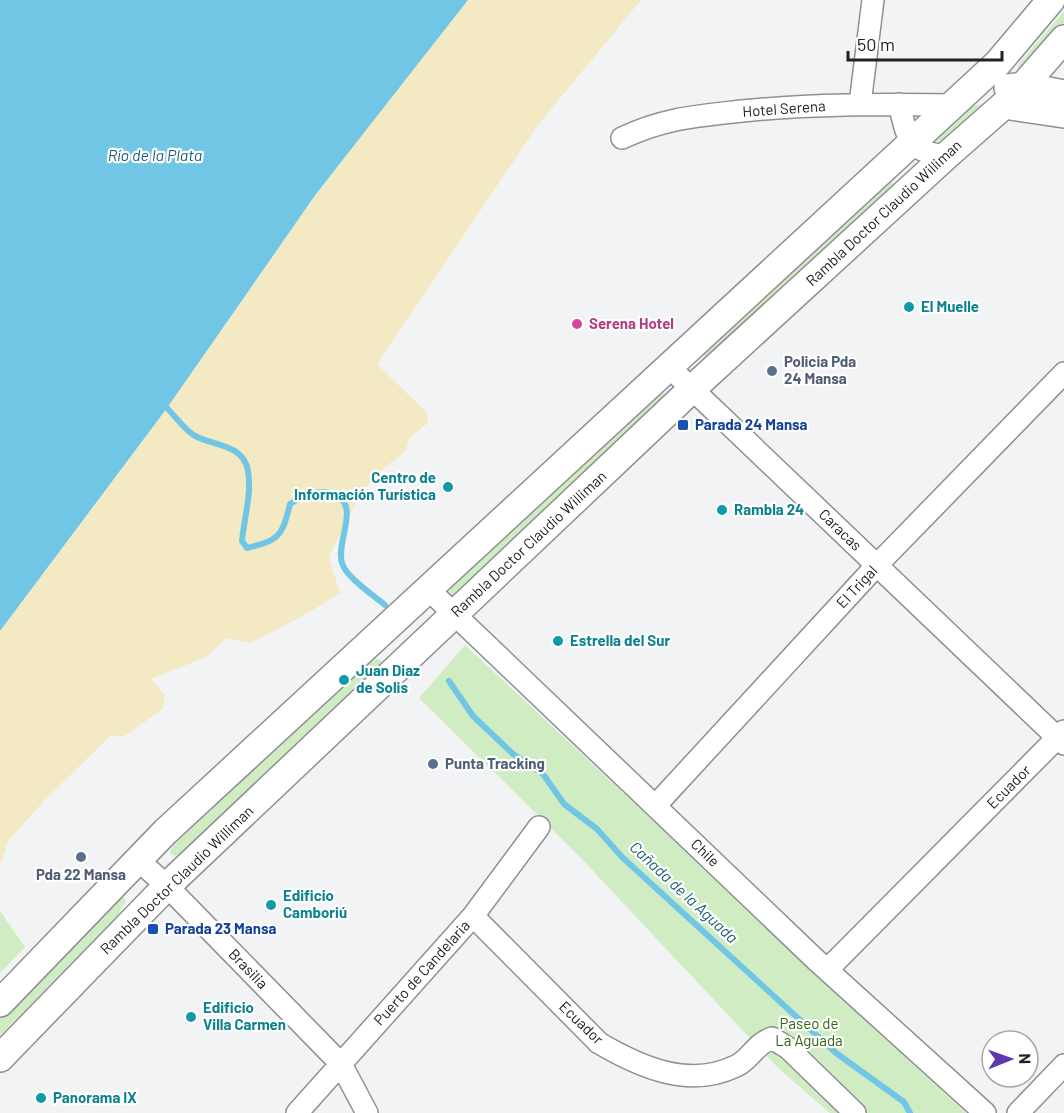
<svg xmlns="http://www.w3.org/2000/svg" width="1064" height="1113" viewBox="0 0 1064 1113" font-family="Barlow,sans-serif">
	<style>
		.green { fill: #d0ecc2 }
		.sand { fill: #f3eac4 }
		.water { fill: #71c6e5 }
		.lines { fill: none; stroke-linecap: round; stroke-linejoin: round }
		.stream { stroke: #71c6e5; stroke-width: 6 }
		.minor-casing { stroke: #8f9093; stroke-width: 24 }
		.major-casing { stroke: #8f9093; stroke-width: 30 }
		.minor { stroke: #fff; stroke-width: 21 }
		.major { stroke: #fff; stroke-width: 27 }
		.culture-dot { fill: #0f9aa8; stroke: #fff; stroke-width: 2 }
		.hotel-dot { fill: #d1479c; stroke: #fff; stroke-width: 2 }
		.service-dot { fill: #5c6f8a; stroke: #fff; stroke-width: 2 }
		.transit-dot { fill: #1a4fb4; stroke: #fff; stroke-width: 2 }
		.labels { text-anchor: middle; stroke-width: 4.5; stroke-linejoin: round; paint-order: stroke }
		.street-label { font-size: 15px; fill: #222223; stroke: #fff }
		.culture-label { font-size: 15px; font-weight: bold; fill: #0d838f; stroke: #fff; text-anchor: start }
		.hotel-label { font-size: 15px; font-weight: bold; fill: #b23c85; stroke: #fff; text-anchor: start }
		.service-label { font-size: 15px; font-weight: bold; fill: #4e5e75; stroke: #fff; text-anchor: start }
		.transit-label { font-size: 15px; font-weight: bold; fill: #164399; stroke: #fff; text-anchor: start }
		.park-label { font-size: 15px; fill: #33630f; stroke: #fff }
		.water-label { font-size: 16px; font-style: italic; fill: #1b5f75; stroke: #fff }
	</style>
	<rect width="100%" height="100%" fill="#f2f3f5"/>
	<path class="green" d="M1064,11V24L1017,78L1018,65Z
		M984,103L987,105L952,137L929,144L961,110Z
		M888,182L893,183V187L708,359L705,358L703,352Z
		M664,393L666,399L456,597L452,596L449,590L457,578L658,394Z
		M465,645L966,1113H830L777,1067L578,855L419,698Z
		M376,659L381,660L382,664L375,675L187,849L176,856L171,854L170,851L179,837L366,665Z
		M121,896L125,898L126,901L117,916L0,1036V1014Z
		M0,911L25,947L0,973Z"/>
	<path class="sand" d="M468,0H641L538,125L377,364L428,414L427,424L410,437L405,452L384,468L361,492L329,557L340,593L306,614L251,643L227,638L206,657L151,679L165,695L163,709L123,737L111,735L44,801L8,841L0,867V631L167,408L316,194Z"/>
	<path class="water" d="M0,0H468L316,194L167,408L0,631Z"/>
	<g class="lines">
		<path class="stream" d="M167,408C176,417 186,432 197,437C216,446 244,445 248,471C252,493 244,519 242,541L247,548C280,540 282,536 290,504C302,496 316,489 330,493C364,502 335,540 342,563C346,577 373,595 385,605
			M449,681L473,716L513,754L543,774L564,804L597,829L622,857L836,1053L904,1102L910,1113"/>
		<defs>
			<path id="minor" d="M860,104L873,0
				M899,104C908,139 907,151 946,156
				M622,138C664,118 697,116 742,111C811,104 880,104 949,105
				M668,366L1064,744
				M428,589L815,959L985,1113
				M656,805L877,565L1064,373
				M138,860L167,886L341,1064L367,1113
				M473,916L599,1043C640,1067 689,1089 736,1066C750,1060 755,1044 772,1038L788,1048L855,1113
				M828,969L1064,731
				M297,1113L473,916L539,827
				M1018,1113L1064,1065"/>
			<path id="major" d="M1008,88L1023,86L1064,94
				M1004,105L1064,114
				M0,1003L165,832L998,63L1051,0
				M0,1058L167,886L692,389L946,156L1004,105L1023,86L1064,39"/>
		</defs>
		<use href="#minor" class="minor-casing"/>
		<use href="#major" class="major-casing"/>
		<use href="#minor" class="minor"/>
		<use href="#major" class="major"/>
	</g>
	<g class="culture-dot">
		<circle cx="909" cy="307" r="6"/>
		<circle cx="448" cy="487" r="6"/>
		<circle cx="722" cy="510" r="6"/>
		<circle cx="558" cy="641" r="6"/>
		<circle cx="344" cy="680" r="6"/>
		<circle cx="271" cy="905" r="6"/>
		<circle cx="191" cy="1017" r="6"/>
		<circle cx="41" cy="1098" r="6"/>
	</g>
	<circle class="hotel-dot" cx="577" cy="324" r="6"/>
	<g class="service-dot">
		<circle cx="772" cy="371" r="6"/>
		<circle cx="433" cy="764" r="6"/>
		<circle cx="81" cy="857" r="6"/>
	</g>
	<g class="transit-dot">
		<rect x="677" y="419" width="12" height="12" rx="3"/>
		<rect x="147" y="923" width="12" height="12" rx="3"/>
	</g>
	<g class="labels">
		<g class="street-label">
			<text transform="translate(784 109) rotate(-4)" y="5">Hotel Serena</text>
			<text transform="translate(884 213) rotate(-43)" y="5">Rambla Doctor Claudio Williman</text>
			<text transform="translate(840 530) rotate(44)" y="5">Caracas</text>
			<text transform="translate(529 544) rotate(-43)" y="5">Rambla Doctor Claudio Williman</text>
			<text transform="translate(857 587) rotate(-47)" y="5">El Trigal</text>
			<text transform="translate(1009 787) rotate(-45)" y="5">Ecuador</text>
			<text transform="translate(705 853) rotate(44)" y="5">Chile</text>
			<text transform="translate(177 880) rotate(-44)" y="5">Rambla Doctor Claudio Williman</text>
			<text transform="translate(248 969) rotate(46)" y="5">Brasilia</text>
			<text transform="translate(422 973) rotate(-48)" y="5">Puerto de Candelaria</text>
			<text transform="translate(581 1023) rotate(44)" y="5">Ecuador</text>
		</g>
		<g class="culture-label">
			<text x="921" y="312">El Muelle</text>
			<text x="436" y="483" text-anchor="end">Centro de<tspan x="436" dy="17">Información Turística</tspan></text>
			<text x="734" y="515">Rambla 24</text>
			<text x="570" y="646">Estrella del Sur</text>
			<text x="356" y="676">Juan Diaz<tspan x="356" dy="17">de Solis</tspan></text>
			<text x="283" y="901">Edificio<tspan x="283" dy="17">Camboriú</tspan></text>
			<text x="203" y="1013">Edificio<tspan x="203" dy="17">Villa Carmen</tspan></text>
			<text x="53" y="1103">Panorama IX</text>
		</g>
		<g class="hotel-label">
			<text x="589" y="329">Serena Hotel</text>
		</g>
		<g class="service-label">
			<text x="784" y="367">Policia Pda<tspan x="784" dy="17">24 Mansa</tspan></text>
			<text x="445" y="769">Punta Tracking</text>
			<text x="81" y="880" text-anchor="middle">Pda 22 Mansa</text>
		</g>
		<g class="transit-label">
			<text x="695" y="430">Parada 24 Mansa</text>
			<text x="165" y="934">Parada 23 Mansa</text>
		</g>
		<g class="park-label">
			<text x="809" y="1029">Paseo de<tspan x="809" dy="17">La Aguada</tspan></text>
		</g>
		<g class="water-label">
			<text x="155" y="161">Río de la Plata</text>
			<text transform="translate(684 892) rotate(43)" y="6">Cañada de la Aguada</text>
		</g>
	</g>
	<g transform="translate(1010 1059) rotate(89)"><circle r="28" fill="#ffffff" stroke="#a7a7a7" stroke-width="1.5"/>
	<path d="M0-4.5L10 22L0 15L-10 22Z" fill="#5e37af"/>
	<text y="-9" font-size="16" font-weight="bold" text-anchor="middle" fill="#222223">N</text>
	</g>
	<path d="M848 51v9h154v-9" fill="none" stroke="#222223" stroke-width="3"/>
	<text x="857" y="51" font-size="18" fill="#222223" stroke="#ffffff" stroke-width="4.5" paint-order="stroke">50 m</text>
</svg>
